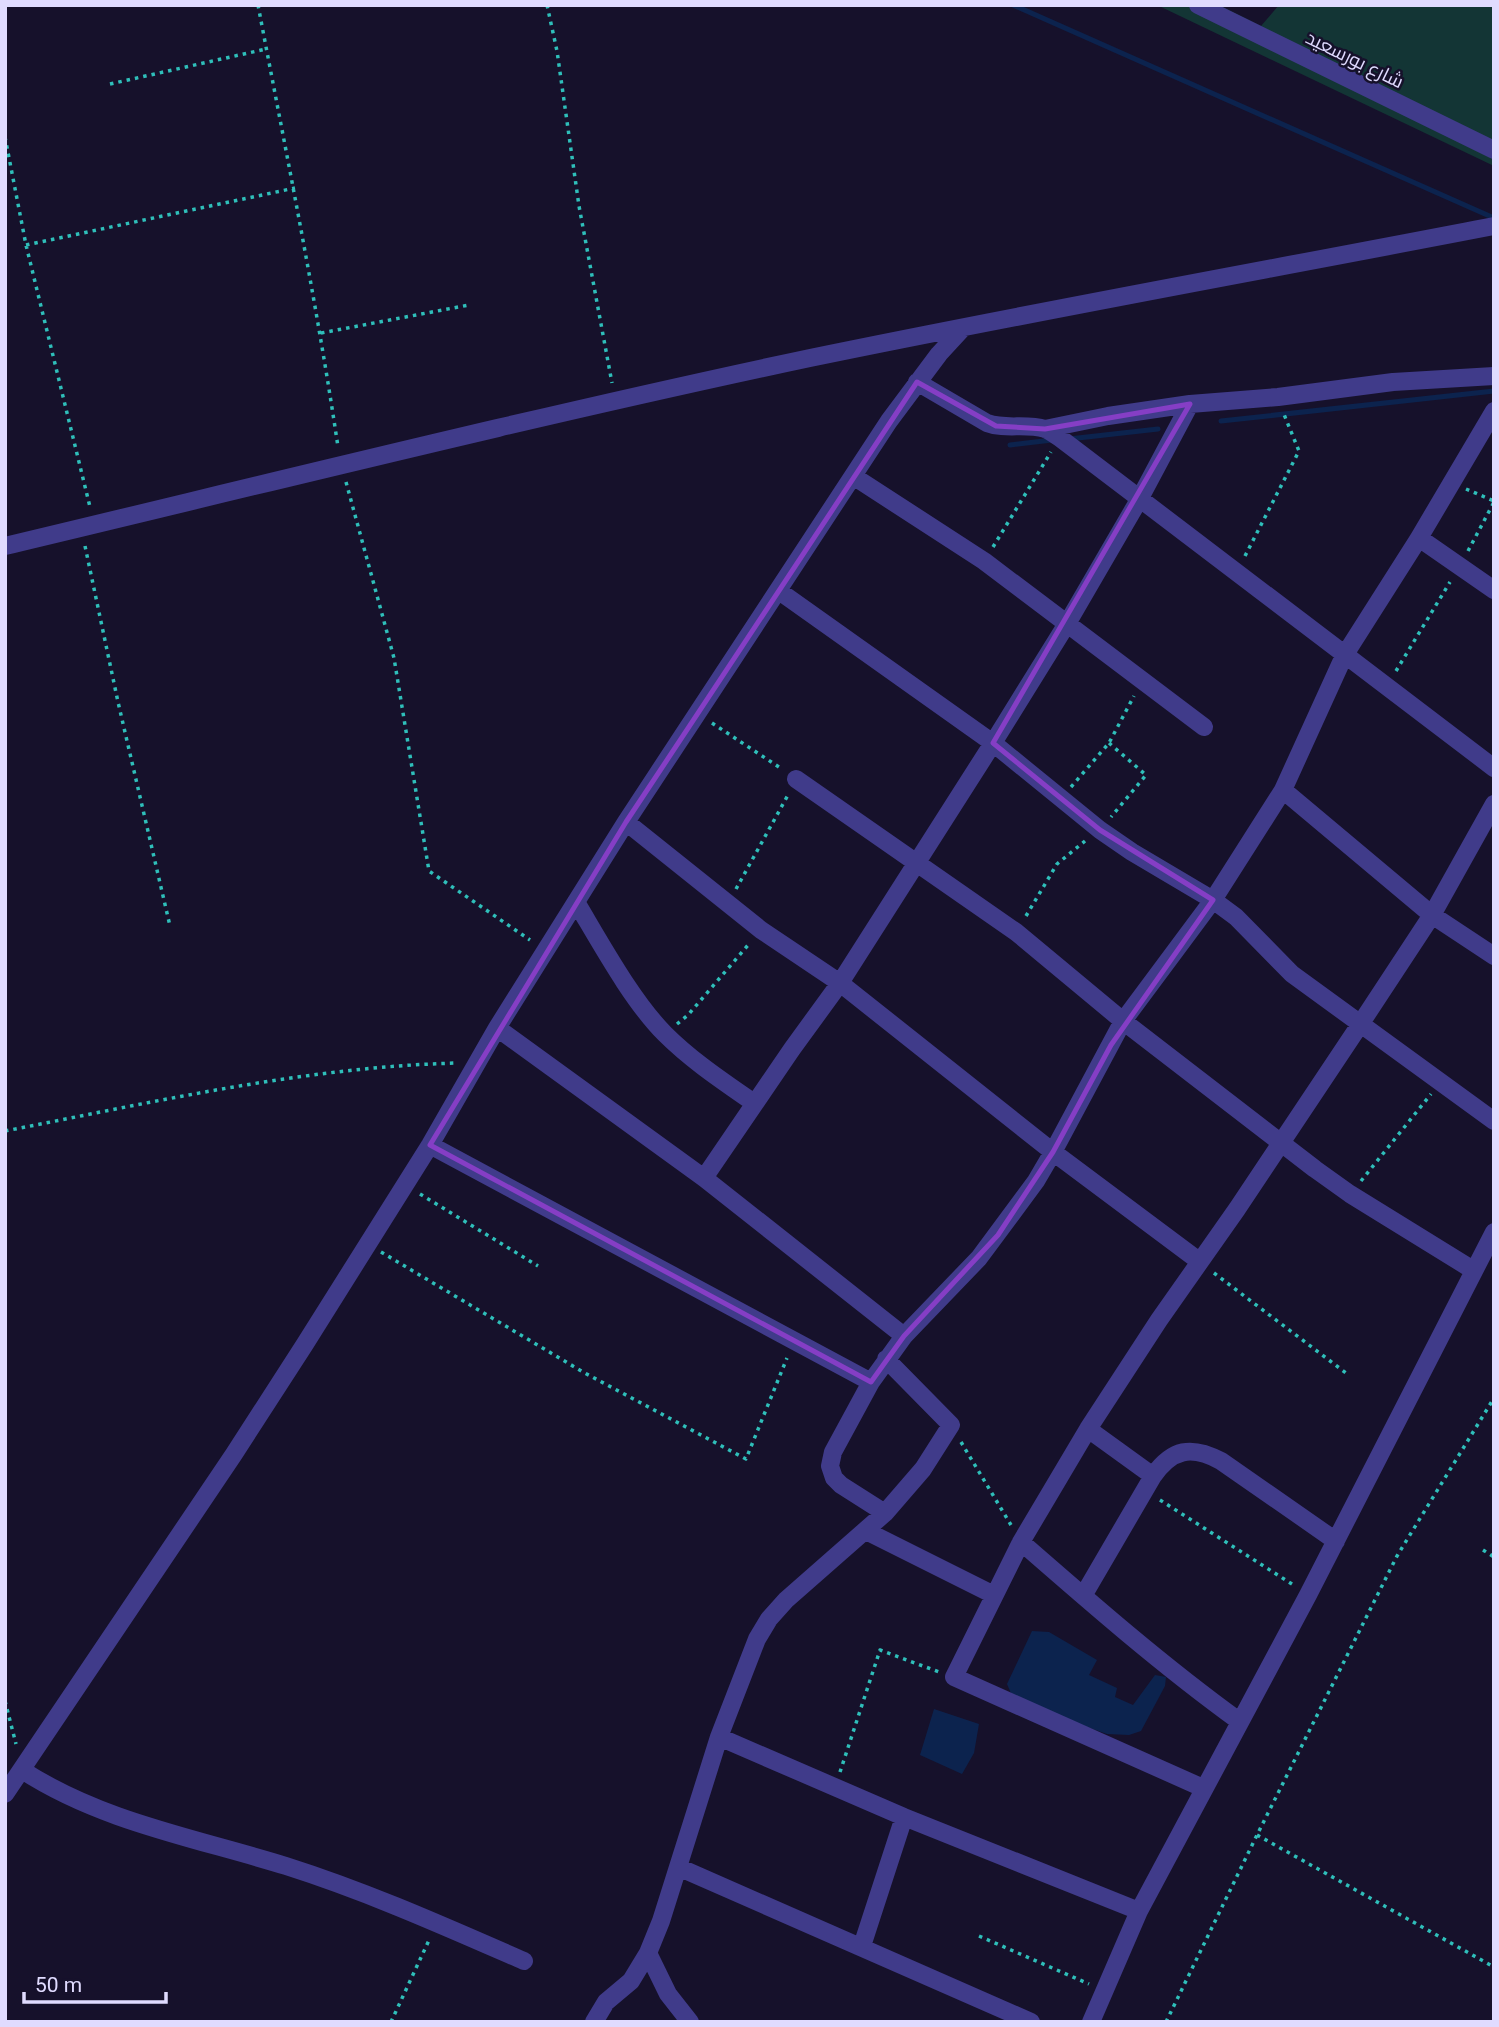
<svg xmlns="http://www.w3.org/2000/svg" width="1499" height="2027" viewBox="0 0 1499 2027" font-family="Roboto,Cairo,sans-serif">
	<style>
		.green { fill: #133535 }
		.water { fill: #0c234e }
		.lines { fill: none; stroke-linecap: round; stroke-linejoin: round }
		.stream { stroke: #0c234e; stroke-width: 5 }
		.path { stroke: #2fbfba; stroke-width: 3.5; stroke-dasharray: 3.5 5; stroke-linecap: butt }
		.minor { stroke: #403b8a; stroke-width: 18 }
		.marked { fill: none; stroke: #853ec5; stroke-width: 5; stroke-linejoin: round }
		.labels { text-anchor: middle; stroke-width: 5; stroke-linejoin: round; paint-order: stroke }
		.street-label { font-size: 19px; fill: #e0dbff; stroke: #16112b }
	</style>
	<rect width="100%" height="100%" fill="#16112b"/>
	<path class="green" d="M1157,5H1219L1261,26L1279,5H1494V166Z"/>
	<path class="water" d="M1032,1631L1049,1632L1097,1660L1089,1675L1117,1688L1115,1697L1133,1705L1155,1675L1166,1677L1165,1686L1141,1731L1129,1735L1107,1734L1033,1708L1013,1698L1007,1684Z
		M934,1709L979,1724L974,1753L962,1774L920,1755Z"/>
	<g class="lines">
		<path class="stream" d="M1013,5L1494,218
			M1221,421L1494,391
			M1069,439L1158,429
			M1010,445L1052,440"/>
		<path class="path" d="M258,5C286,152 316,299 338,447
			M547,5L557,51L579,206L612,383
			M110,84L266,49
			M5,137L26,245L90,507
			M26,245L295,188
			M321,333L469,305
			M346,482L394,658L429,871L530,940
			M1466,489L1494,501
			M85,546L118,702L170,926
			M993,547L1051,452
			M1468,551L1494,502
			M1245,556L1299,451L1283,412
			M1396,671L1450,582
			M712,723L782,769
			M1109,743L1146,775L1111,817
			M5,759H6
			M1071,787L1109,743L1134,696
			M736,889L788,795
			M1026,916L1057,864L1085,841
			M677,1024L688,1015L749,944
			M5,1131C154,1102 305,1067 457,1063
			M1361,1181L1431,1094
			M420,1194L538,1266
			M381,1252L583,1372L746,1459L787,1358
			M1214,1273L1346,1373
			M961,1442L1011,1525
			M1160,1500L1295,1586
			M1483,1550L1494,1557
			M5,1701L16,1744
			M840,1772L880,1650L939,1672
			M1257,1835L1494,1967
			M979,1936L1089,1984
			M391,2022L430,1938
			M1166,2022L1257,1835L1397,1556L1494,1398"/>
		<path class="minor" d="M1198,5L1494,150
			M917,382L987,423C1005,430 1026,423 1045,429C1050,431 1055,435 1060,438L1494,768
			M1045,429L1108,416L1190,404L1278,397L1393,382L1494,376
			M853,476L984,561L1204,727
			M1419,538L1494,590
			M5,546C273,482 541,415 810,358C1037,311 1266,270 1494,226
			M779,591L993,743L1100,830L1132,852L1213,900L1236,917L1292,974L1494,1121
			M796,779L1016,932L1123,1021L1315,1169L1350,1194L1473,1270
			M1283,790L1432,915L1494,956
			M626,822L761,930L840,983L1053,1152L1199,1261
			M576,902C600,942 632,1001 665,1034C692,1061 724,1082 754,1103
			M497,1028L704,1178L904,1336
			M430,1145L871,1382
			M704,1178L792,1049L840,983L993,743L1068,622L1140,498L1190,404
			M1088,1429L1153,1476
			M885,1513L841,1485L834,1478L830,1466L833,1452L871,1382L904,1336L979,1258L1036,1181L1053,1152L1123,1021L1213,900L1283,790L1344,656L1419,538L1494,411
			M866,1531L994,1595
			M1021,1542C1092,1604 1163,1666 1239,1721
			M1083,1596L1153,1476C1172,1449 1191,1445 1221,1461L1336,1541
			M719,1737L904,1817L1139,1911
			M22,1770C102,1822 196,1838 286,1866C368,1892 446,1927 524,1961
			M1203,1788L954,1677L1021,1542L1088,1429L1159,1320L1237,1209L1361,1023L1432,915L1494,804
			M5,1794L234,1454L305,1344L430,1145L497,1028L626,822L889,421L939,354L963,328
			M678,1867L1031,2022
			M862,1946L904,1817
			M648,1953L668,1994L690,2022
			M594,2022L606,2002L631,1981L648,1953L661,1921L719,1737L757,1639L769,1619L786,1600L885,1513L923,1469L951,1425L886,1359
			M1091,2022L1139,1911L1308,1595L1494,1232"/>
	</g>
	<path class="marked" d="M917,382L996,426L1045,429L1190,404L993,743L1100,830L1213,900L1111,1045L1053,1152L998,1235L904,1336L871,1382L430,1145L626,822Z"/>
	<g class="labels">
		<g class="street-label">
			<text transform="translate(1355 59) rotate(26)" y="7">شارع بورسعيد</text>
		</g>
	</g>
	<rect width="1499" height="2027" fill="none" stroke="#e0dbff" stroke-width="14"/>
	<path d="M24 1992v10h142v-10" fill="none" stroke="#e0dbff" stroke-width="3.5"/>
	<text x="35" y="1992" font-size="21" fill="#e0dbff" stroke="#16112b" stroke-width="5" paint-order="stroke">50 m</text>
</svg>
